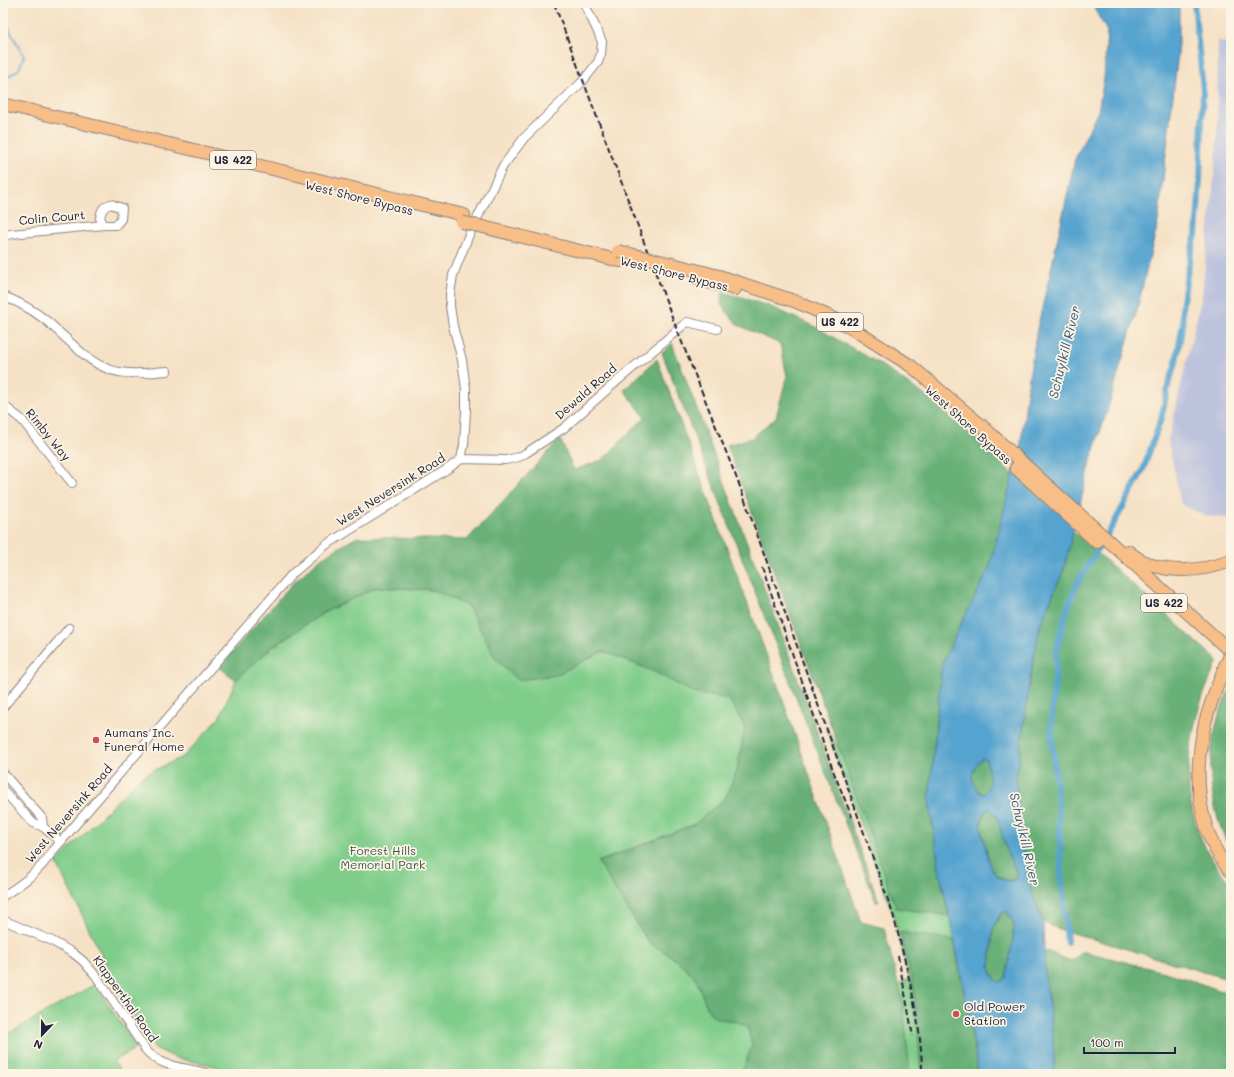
<svg xmlns="http://www.w3.org/2000/svg" width="1234" height="1077" viewBox="0 0 1234 1077" font-family="Mali,sans-serif">
	<style>
		.industrial { fill: #bec3dd }
		.green { fill: #80cd8b; stroke: #517863 }
		.forest { fill: #68b077; stroke: #456959 }
		.water { fill: #55a3cf; stroke: #3c6285; fill-rule: evenodd }
		.lines { fill: none; stroke-linecap: round; stroke-linejoin: round }
		.stream { stroke: #55a3cf; stroke-width: 2 }
		.canal { stroke: #55a3cf; stroke-width: 6 }
		.minor-casing { stroke: #8c8280; stroke-width: 10 }
		.highway-casing { stroke: #8c8280; stroke-width: 14 }
		.minor { stroke: #fff; stroke-width: 8 }
		.highway { stroke: #f7be87; stroke-width: 12 }
		.rail { stroke: #22223b; stroke-width: 2; stroke-dasharray: 6 3; stroke-linecap: butt }
		.highway-bridge-casing { stroke: #8c8280; stroke-width: 14; stroke-linecap: butt }
		.highway-bridge { stroke: #f7be87; stroke-width: 12 }
		.poi-dot { fill: #d1495b; stroke: #fcf5e5; stroke-width: 1.5 }
		.labels { text-anchor: middle; stroke-width: 3.5; stroke-linejoin: round; paint-order: stroke }
		.shield { fill: #fcf5e5; stroke: #63616e; stroke-width: 1 }
		.shield-label { font-size: 11px; font-weight: bold; fill: #22223b }
		.street-label { font-size: 12px; fill: #22223b; stroke: #fcf5e5 }
		.poi-label { font-size: 12px; fill: #22223b; stroke: #fcf5e5; text-anchor: start }
		.park-label { font-size: 12px; fill: #3e5553; stroke: #fcf5e5 }
		.water-label { font-size: 13px; font-style: italic; fill: #365676; stroke: #fcf5e5 }
	</style>
	<rect width="100%" height="100%" fill="#fcf5e5"/>
	<filter id="ink" filterUnits="userSpaceOnUse"><feTurbulence type="fractalNoise" baseFrequency=".025" numOctaves="2"/><feDisplacementMap in="SourceGraphic" scale="8" xChannelSelector="R" yChannelSelector="G"/><feConvolveMatrix kernelMatrix="1 2 1 2 8 2 1 2 1" color-interpolation-filters="sRGB"/></filter>
	<filter id="wash" filterUnits="userSpaceOnUse"><feTurbulence type="fractalNoise" baseFrequency=".012" numOctaves="4" result="noise"/><feDisplacementMap in="SourceGraphic" scale="16" xChannelSelector="R" yChannelSelector="G"/><feGaussianBlur stdDeviation="0.9" result="paint"/><feColorMatrix in="noise" values="0 0 0 0 0 0 0 0 0 0 0 0 0 0 0 0 0 1.4 0 .05"/><feComposite in="paint" operator="in"/></filter>
	<g filter="url(#wash)">
		<rect width="100%" height="100%" fill="#f5e1c5"/>
		<path class="industrial" d="M1218,40L1231,46V518L1205,516L1181,504L1168,441L1202,295L1217,149Z"/>
		<path class="green" d="M377,587L434,590L468,606L496,659L556,675L603,651L655,672L694,693L729,699L745,727L738,767L726,797L695,824L598,862L649,943L667,953L686,968L696,979L709,1012L716,1018L738,1022L747,1026L752,1045L747,1061L909,979L893,914L826,728L853,771L964,759L999,1074H228L215,1066L176,1058L155,1048L124,1001L56,862L142,776L184,756L219,718L236,680L271,648L323,613Z
			M95,984L137,1048L113,1061L123,1074H3V1037Z"/>
		<path class="forest" d="M723,292L769,306L814,326L878,363L924,395L978,441L1014,475L989,569L956,634L942,664L929,801L940,874L949,916L896,908L835,736L727,445L752,438L776,417L787,376L780,344L738,325L721,305Z
			M672,343L778,625L879,902H876L662,353Z
			M657,359L778,686L861,922L884,928L903,1003L910,1074H739L745,1065L752,1045L747,1026L738,1022L716,1018L709,1012L696,979L686,968L667,953L649,943L598,862L695,824L726,797L738,767L745,727L729,699L694,693L655,672L603,651L556,675L517,680L496,659L468,606L434,590L377,587L323,613L271,648L236,680L219,667L291,585L321,558L357,537L467,540L560,439L574,470L602,460L645,417L624,390Z
			M1073,531L1218,661C1182,734 1171,819 1231,884V980L1059,929L1043,922L1030,887L1020,824L1016,780L1030,679L1040,626L1063,571Z
			M1231,687V850C1204,801 1204,736 1231,687Z
			M982,757L986,759C988,770 993,785 984,794L980,793C968,778 971,771 982,757Z
			M990,809L997,817L1017,873L1014,880C1004,881 995,877 991,867C989,863 989,857 987,852C983,835 977,827 986,810Z
			M1008,912L1014,924L1013,939L1006,978L999,982L994,978L990,968L993,928L1002,913Z
			M900,932L954,940L977,1062V1074H921L914,988Z
			M1044,950L1071,961L1083,951L1175,975L1231,994V1074H1055L1052,1027L1045,977Z"/>
		<path class="water" d="M1094,3H1179V45L1158,222L1138,306L1106,415L1094,449L1063,571L1040,626L1030,679L1016,780L1020,824L1030,887L1043,922L1045,977L1052,1027L1055,1074H977V1062L953,932L940,874L929,801L942,664L956,634L989,569L1021,443L1028,384L1037,329L1050,274L1075,159L1098,111L1104,79L1107,31L1095,10ZM982,758L986,759C988,770 993,785 984,794L980,793C968,778 971,771 982,758ZM990,809L997,817L1007,852L1017,873L1014,880L1006,881L998,877L991,868L982,834L981,819L986,810ZM1008,912L1014,924L1013,939L1006,978L999,982L994,978L990,967L993,928L1001,913Z"/>
		<g class="lines">
			<path class="stream" d="M3,18L24,56L19,69L3,80"/>
			<path class="canal" d="M1067,942L1061,873L1059,814L1051,728L1057,648L1067,609L1078,582L1113,525L1143,470L1161,419L1169,382L1175,366L1183,324L1182,309L1186,281L1192,248L1196,235L1200,182L1203,89L1194,3"/>
		</g>
	</g>
	<g filter="url(#ink)">
		<g class="lines">
			<defs>
				<path id="minor" d="M3,236L11,234L104,225H116L121,219L122,208L111,204C103,206 101,211 100,218L104,225
					M3,296C24,304 43,316 59,332C78,349 93,367 119,372C135,375 152,372 167,371
					M3,405L22,420L72,483
					M461,459L506,460L519,457L526,453L564,428L609,388L687,322L717,329
					M3,707L69,628
					M3,773L42,818L43,827L32,822L3,790
					M43,827L61,842
					M3,896C22,884 39,872 52,852L292,574L326,545L449,468L461,459L464,445L466,411V389L462,360L453,326L450,306V295L453,275L468,237L503,166L524,138L583,81L598,62L601,54L602,42L598,32L584,3
					M3,920L52,941L73,953L83,961L96,976L145,1049C161,1069 185,1066 208,1074"/>
				<path id="highway" d="M3,104L464,215
					M483,227L620,261
					M676,265L719,276L797,302L837,320L856,331L911,366L981,425L1231,652
					M697,279L735,289
					M1016,468L1097,542
					M1128,551C1157,576 1197,573 1231,561
					M1225,666C1218,685 1210,703 1205,723C1193,773 1196,831 1231,872"/>
			</defs>
			<use href="#minor" class="minor-casing"/>
			<use href="#highway" class="highway-casing"/>
			<use href="#minor" class="minor"/>
			<use href="#highway" class="highway"/>
			<path class="rail" d="M554,3L677,330L739,484L893,914C906,965 922,1022 922,1074
				M762,567L834,773L852,817
				M898,956L913,1036"/>
			<defs>
				<path id="highway-bridge" d="M461,222L483,227
					M618,251L676,265
					M1225,666L1231,654"/>
			</defs>
			<use href="#highway-bridge" class="highway-bridge-casing"/>
			<use href="#highway-bridge" class="highway-bridge"/>
		</g>
	</g>
	<g class="poi-dot">
		<circle cx="96" cy="740" r="4"/>
		<circle cx="956" cy="1014" r="4"/>
	</g>
	<g class="labels">
		<g class="shield">
			<rect x="210" y="151" width="46" height="18" rx="3"/>
			<rect x="817" y="313" width="46" height="18" rx="3"/>
			<rect x="1141" y="594" width="46" height="18" rx="3"/>
		</g>
		<g class="shield-label">
			<text x="233" y="164">US 422</text>
			<text x="840" y="326">US 422</text>
			<text x="1164" y="607">US 422</text>
		</g>
		<g class="street-label">
			<text transform="translate(359 198) rotate(14)" y="4">West Shore Bypass</text>
			<text transform="translate(52 218) rotate(-5)" y="4">Colin Court</text>
			<text transform="translate(674 274) rotate(14)" y="4">West Shore Bypass</text>
			<text transform="translate(586 392) rotate(-41)" y="4">Dewald Road</text>
			<text transform="translate(968 425) rotate(42)" y="4">West Shore Bypass</text>
			<text transform="translate(48 435) rotate(51)" y="4">Rimby Way</text>
			<text transform="translate(391 490) rotate(-32)" y="4">West Neversink Road</text>
			<text transform="translate(69 814) rotate(-49)" y="4">West Neversink Road</text>
			<text transform="translate(125 999) rotate(55)" y="4">Klapperthal Road</text>
		</g>
		<g class="poi-label">
			<text x="104" y="737">Aumans Inc.<tspan x="104" dy="14">Funeral Home</tspan></text>
			<text x="964" y="1011">Old Power<tspan x="964" dy="14">Station</tspan></text>
		</g>
		<g class="park-label">
			<text x="383" y="855">Forest Hills<tspan x="383" dy="14">Memorial Park</tspan></text>
		</g>
		<g class="water-label">
			<text transform="translate(1064 352) rotate(-76)" y="5">Schuylkill River</text>
			<text transform="translate(1025 839) rotate(77)" y="5">Schuylkill River</text>
		</g>
	</g>
	<rect width="1234" height="1077" fill="none" stroke="#fcf5e5" stroke-width="16"/>
	<g transform="translate(42 1035) rotate(202)" stroke="#fcf5e5" stroke-width="3" paint-order="stroke">
	<path d="M0-3L7 15L0 10L-7 15Z" fill="#22223b"/>
	<text y="-6" font-size="11" font-weight="bold" text-anchor="middle" fill="#22223b">N</text>
	</g>
	<path d="M1084 1047v6h91v-6" fill="none" stroke="#22223b" stroke-width="2"/>
	<text x="1090" y="1047" font-size="12" fill="#22223b" stroke="#fcf5e5" stroke-width="3" paint-order="stroke">100 m</text>
</svg>
